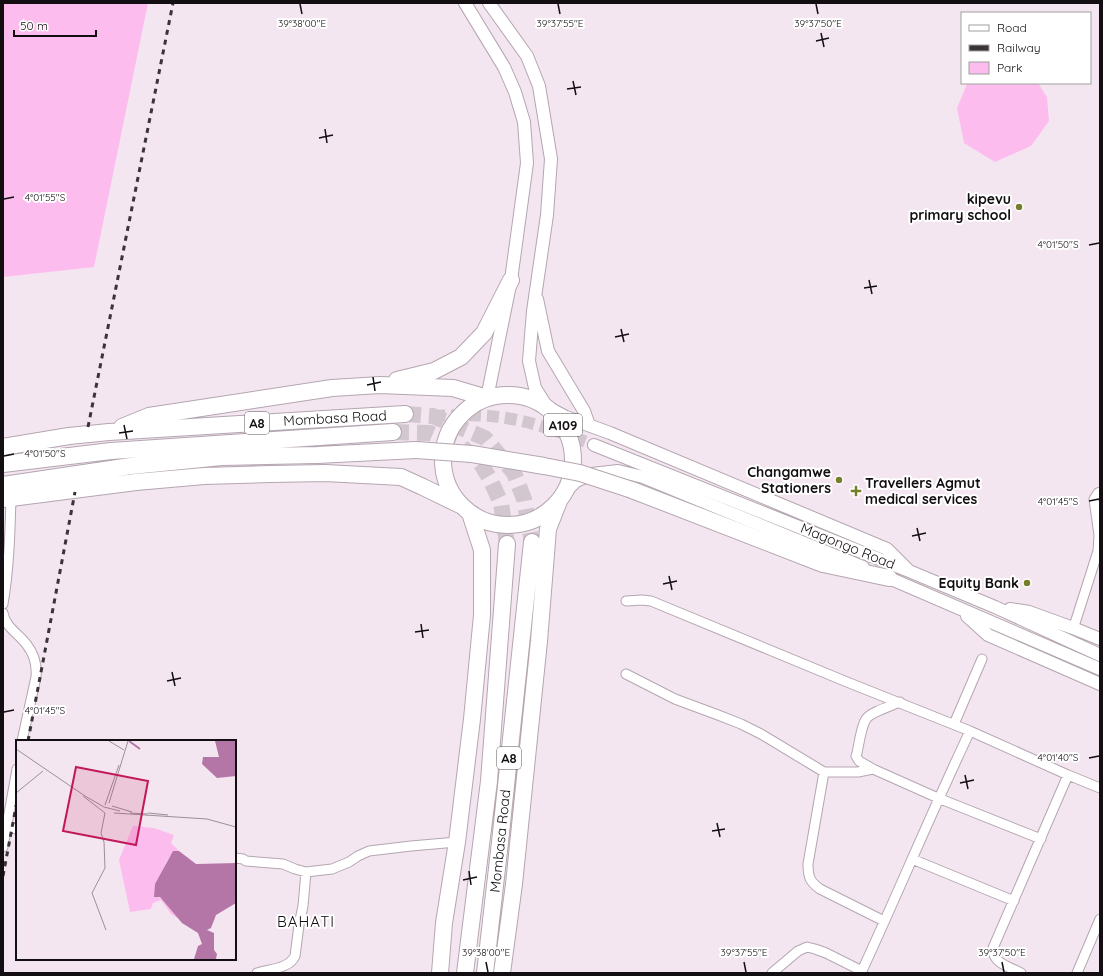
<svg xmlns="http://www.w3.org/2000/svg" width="1103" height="976" viewBox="0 0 1103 976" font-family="Quicksand,sans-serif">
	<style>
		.green { fill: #fdbcee }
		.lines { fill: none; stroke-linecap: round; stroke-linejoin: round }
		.secondary-tunnel { stroke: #d2c6cf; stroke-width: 12; stroke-dasharray: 12 6; stroke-linecap: butt }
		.highway-tunnel { stroke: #d2c6cf; stroke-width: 16; stroke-dasharray: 16 8; stroke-linecap: butt }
		.street-casing { stroke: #b4a6b1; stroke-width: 11 }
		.secondary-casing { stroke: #b4a6b1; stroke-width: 14 }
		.highway-casing { stroke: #b4a6b1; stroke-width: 18 }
		.street { stroke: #fff; stroke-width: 9 }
		.secondary { stroke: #fff; stroke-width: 12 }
		.highway { stroke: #fff; stroke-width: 16 }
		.rail { stroke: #3a3438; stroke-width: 3; stroke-dasharray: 5 5; stroke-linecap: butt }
		.highway-bridge-casing { stroke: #b4a6b1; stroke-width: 18; stroke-linecap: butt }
		.highway-bridge { stroke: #fff; stroke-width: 16 }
		.ticks { fill: none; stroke: #120e11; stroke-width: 1.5 }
		.poi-dot { fill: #767e2a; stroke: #fff; stroke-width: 1.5 }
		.labels { text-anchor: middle; stroke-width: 4; stroke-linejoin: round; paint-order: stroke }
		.shield { fill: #fff; stroke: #595658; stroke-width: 1 }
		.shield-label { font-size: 13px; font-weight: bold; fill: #120e11 }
		.poi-label { font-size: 14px; font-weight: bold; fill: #120e11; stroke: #fff; text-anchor: end }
		.street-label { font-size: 14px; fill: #120e11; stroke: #fff }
		.neighbourhood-label { font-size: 15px; letter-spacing: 1px; fill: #120e11; stroke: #fff }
		.inset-river { fill: none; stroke: #b476a7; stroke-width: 2 }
		.inset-road { fill: none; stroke: #9a9097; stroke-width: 1 }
		.view { fill: #c2185b; fill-opacity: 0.15; stroke: #c2185b; stroke-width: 2 }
		.inset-edge { fill: none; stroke: #120e11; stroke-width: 2 }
		.ticks-label { font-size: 10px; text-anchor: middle; fill: #120e11; stroke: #fff; stroke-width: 4; stroke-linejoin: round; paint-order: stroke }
	</style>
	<rect width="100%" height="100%" fill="#f4e6f0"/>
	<path class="green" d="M3,3H148L94,267L3,277Z
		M971,83H1038L1047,97L1049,121L1031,146L995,162L964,143L957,108L967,84Z"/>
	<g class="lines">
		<path class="secondary-tunnel" d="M433,416C460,415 485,414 512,419C540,424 567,435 594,445"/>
		<path class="highway-tunnel" d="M405,414L433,416L485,438L514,473L524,499L532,542
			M393,432L430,433L461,446L481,464L490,479L501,503L507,544"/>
		<defs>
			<path id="street" d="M626,601L642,600L651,601L847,682L970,731L1068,775L1100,788
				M3,604C9,569 10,533 11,498
				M3,613C5,627 19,634 27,645C34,654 37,666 36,677L22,741
				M1073,628L1076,620L1098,551L1099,535L1094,499L1098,493L1100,492
				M626,674L675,699L718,715L741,724L761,734L824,772H858L873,769
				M900,702C891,706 871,712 866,719C861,727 859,744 857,753L856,756L859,761L873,769L938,798L1041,839
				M954,724L982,659
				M824,772L808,864C808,877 810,882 820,889L884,921
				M7,827L17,829
				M3,847L17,769
				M235,858L243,859L246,861L283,864L295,869L306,872L332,869L349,862L358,856L369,851L411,846L457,842
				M912,859L1014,901
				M257,973C269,969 289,969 295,956L299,925L303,906L306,872
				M772,973L798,951L807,947L815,949L826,953L862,971
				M861,973C898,893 932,811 970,731
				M1021,973C1010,967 992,963 993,948L1068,775
				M1077,973L1100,919"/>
			<path id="secondary" d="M465,3L504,67L515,92L524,122L527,163L511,280L487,398
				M489,3L527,56L539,86L551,159L547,215L533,311L529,361L535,388L547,407L566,417L610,433L887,549L909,571
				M537,299L548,351L584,411L589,425
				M594,445L909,571L995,607L1100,655
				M568,489L576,481L592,474L618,471L643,477L863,567
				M882,575L1100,669
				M1010,609L1029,612L1073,628L1100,639
				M967,616L988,635L1100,684"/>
			<path id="highway" d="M397,380L434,371L461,357L484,333L511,280
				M443 460a65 65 0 1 1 130 0a65 65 0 1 1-130 0Z
				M122,427L149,416L332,388L380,385L453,388L487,398
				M3,447L69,436L109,432L405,414
				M3,464L111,451L393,432
				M3,485L131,466L222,457L317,455L416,450
				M632,490L823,564L889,578
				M3,499L136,482L204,476L271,474L325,473L401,477L423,487L460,505
				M440,973L444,923L457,842L472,719L482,615V550L470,513
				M465,973L489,781L507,544
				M485,973L500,842L532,542
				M502,973L514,884L539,641L548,529L559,501"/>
		</defs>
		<use href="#street" class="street-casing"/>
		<use href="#secondary" class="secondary-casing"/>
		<use href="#highway" class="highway-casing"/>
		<use href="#street" class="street"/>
		<use href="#secondary" class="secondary"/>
		<use href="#highway" class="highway"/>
		<path class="rail" d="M88,427L173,3
			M28,741L75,492
			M3,876L17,801"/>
		<defs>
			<path id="highway-bridge" d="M416,450L472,454L544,466L580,473L632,490"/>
		</defs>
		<use href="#highway-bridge" class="highway-bridge-casing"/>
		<use href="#highway-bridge" class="highway-bridge"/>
	</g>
	<path class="ticks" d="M300,4L302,14M558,4L560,14M816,4L818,14M821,33L824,47M816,41L829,38M573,81L576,95M567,89L581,87M325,129L327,143M319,138L333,135M4,199L14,197M1089,245L1099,243M869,280L872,294M864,288L877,286M621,329L624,342M615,337L629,334M373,377L375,391M367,385L381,382M124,425L127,439M119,433L133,431M4,456L14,454M1089,501L1099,499M917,528L920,541M912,536L926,533M669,576L672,590M663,584L677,581M421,624L423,638M415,632L429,630M172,672L175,686M167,681L181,678M4,712L14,710M1089,758L1099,756M965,775L968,789M960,783L974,780M717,823L720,837M712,831L725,829M469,871L471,885M463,880L477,877M486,962L488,972M744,962L746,972M1002,962L1004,972"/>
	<g class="poi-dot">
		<circle cx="1019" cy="207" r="4"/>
		<circle cx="839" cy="480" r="4"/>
		<path d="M854 485h4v4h4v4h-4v4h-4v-4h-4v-4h4z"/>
		<circle cx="1027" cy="583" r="4"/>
	</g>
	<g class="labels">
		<g class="shield">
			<rect x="245" y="412" width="24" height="22" rx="3"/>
			<rect x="544" y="414" width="38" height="22" rx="3"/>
			<rect x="497" y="747" width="24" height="22" rx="3"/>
		</g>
		<g class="shield-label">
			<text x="257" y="428">A8</text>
			<text x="563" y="430">A109</text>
			<text x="509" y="763">A8</text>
		</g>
		<g class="poi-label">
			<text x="1011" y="204">kipevu<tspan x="1011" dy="16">primary school</tspan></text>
			<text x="831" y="477">Changamwe<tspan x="831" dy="16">Stationers</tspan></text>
			<text x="865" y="488" text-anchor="start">Travellers Agmut<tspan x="865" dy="16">medical services</tspan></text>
			<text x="1019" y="588">Equity Bank</text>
		</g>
		<g class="street-label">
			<text transform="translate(335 418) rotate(-3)" y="5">Mombasa Road</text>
			<text transform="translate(848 546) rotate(22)" y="5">Magongo Road</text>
			<text transform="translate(500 841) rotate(-84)" y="5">Mombasa Road</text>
		</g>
		<g class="neighbourhood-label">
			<text x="306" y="927">BAHATI</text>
		</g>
	</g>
	<g transform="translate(16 740)">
		<rect width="220" height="220" fill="#f4e6f0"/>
		<path d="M117,86L138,88L158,95L155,103L163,111H157L149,124L142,157L146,159L163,179L155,174L145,160L137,163L135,169L114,172L103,120Z" fill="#fdbcee"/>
		<path d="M199,1H220V36L201,38L186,24L187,17H203ZM157,111H163L180,124L220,123V163L200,175L195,188L191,190L198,193V210L201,214L200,219H178L182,206L186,204L182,193L166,183L144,157H138L139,144Z" fill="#b476a7"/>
		<path class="inset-river" d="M113,1L124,9"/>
		<path class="inset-road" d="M93,1L108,10M0,9L69,56M0,53L27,31M67,56L89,73L85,93L88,102L89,128L76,153L90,190M69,56L88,67L104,71M93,63L112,1M89,65L103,25M96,66L116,72M98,73L191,79L220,87M114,73L132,74M132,73L152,75"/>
		<path class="view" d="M60,27L132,41L120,105L47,91Z"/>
		<rect width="220" height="220" class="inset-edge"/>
	</g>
	<g class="ticks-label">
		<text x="302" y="27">39°38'00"E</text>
		<text x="560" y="27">39°37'55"E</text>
		<text x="818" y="27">39°37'50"E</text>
		<text x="45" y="201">4°01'55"S</text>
		<text x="1058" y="248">4°01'50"S</text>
		<text x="45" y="457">4°01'50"S</text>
		<text x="1058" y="505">4°01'45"S</text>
		<text x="45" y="714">4°01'45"S</text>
		<text x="1058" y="761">4°01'40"S</text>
		<text x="486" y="956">39°38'00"E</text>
		<text x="744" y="956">39°37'55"E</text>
		<text x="1002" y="956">39°37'50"E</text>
	</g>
	<rect width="1103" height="976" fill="none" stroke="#120e11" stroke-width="8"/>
	<rect x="961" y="12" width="130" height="72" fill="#ffffff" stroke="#a09fa0"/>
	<rect x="969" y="25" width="20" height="6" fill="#ffffff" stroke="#a09fa0"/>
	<text x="997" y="32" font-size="12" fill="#120e11">Road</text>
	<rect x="969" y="45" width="20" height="6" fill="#3a3438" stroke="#a09fa0"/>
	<text x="997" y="52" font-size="12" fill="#120e11">Railway</text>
	<rect x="969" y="62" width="20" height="12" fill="#fdbcee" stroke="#a09fa0"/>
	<text x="997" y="72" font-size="12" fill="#120e11">Park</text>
	<path d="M14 30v6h82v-6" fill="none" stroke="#120e11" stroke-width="2"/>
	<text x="20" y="30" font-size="12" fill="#120e11" stroke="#ffffff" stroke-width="3" paint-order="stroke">50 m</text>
</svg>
